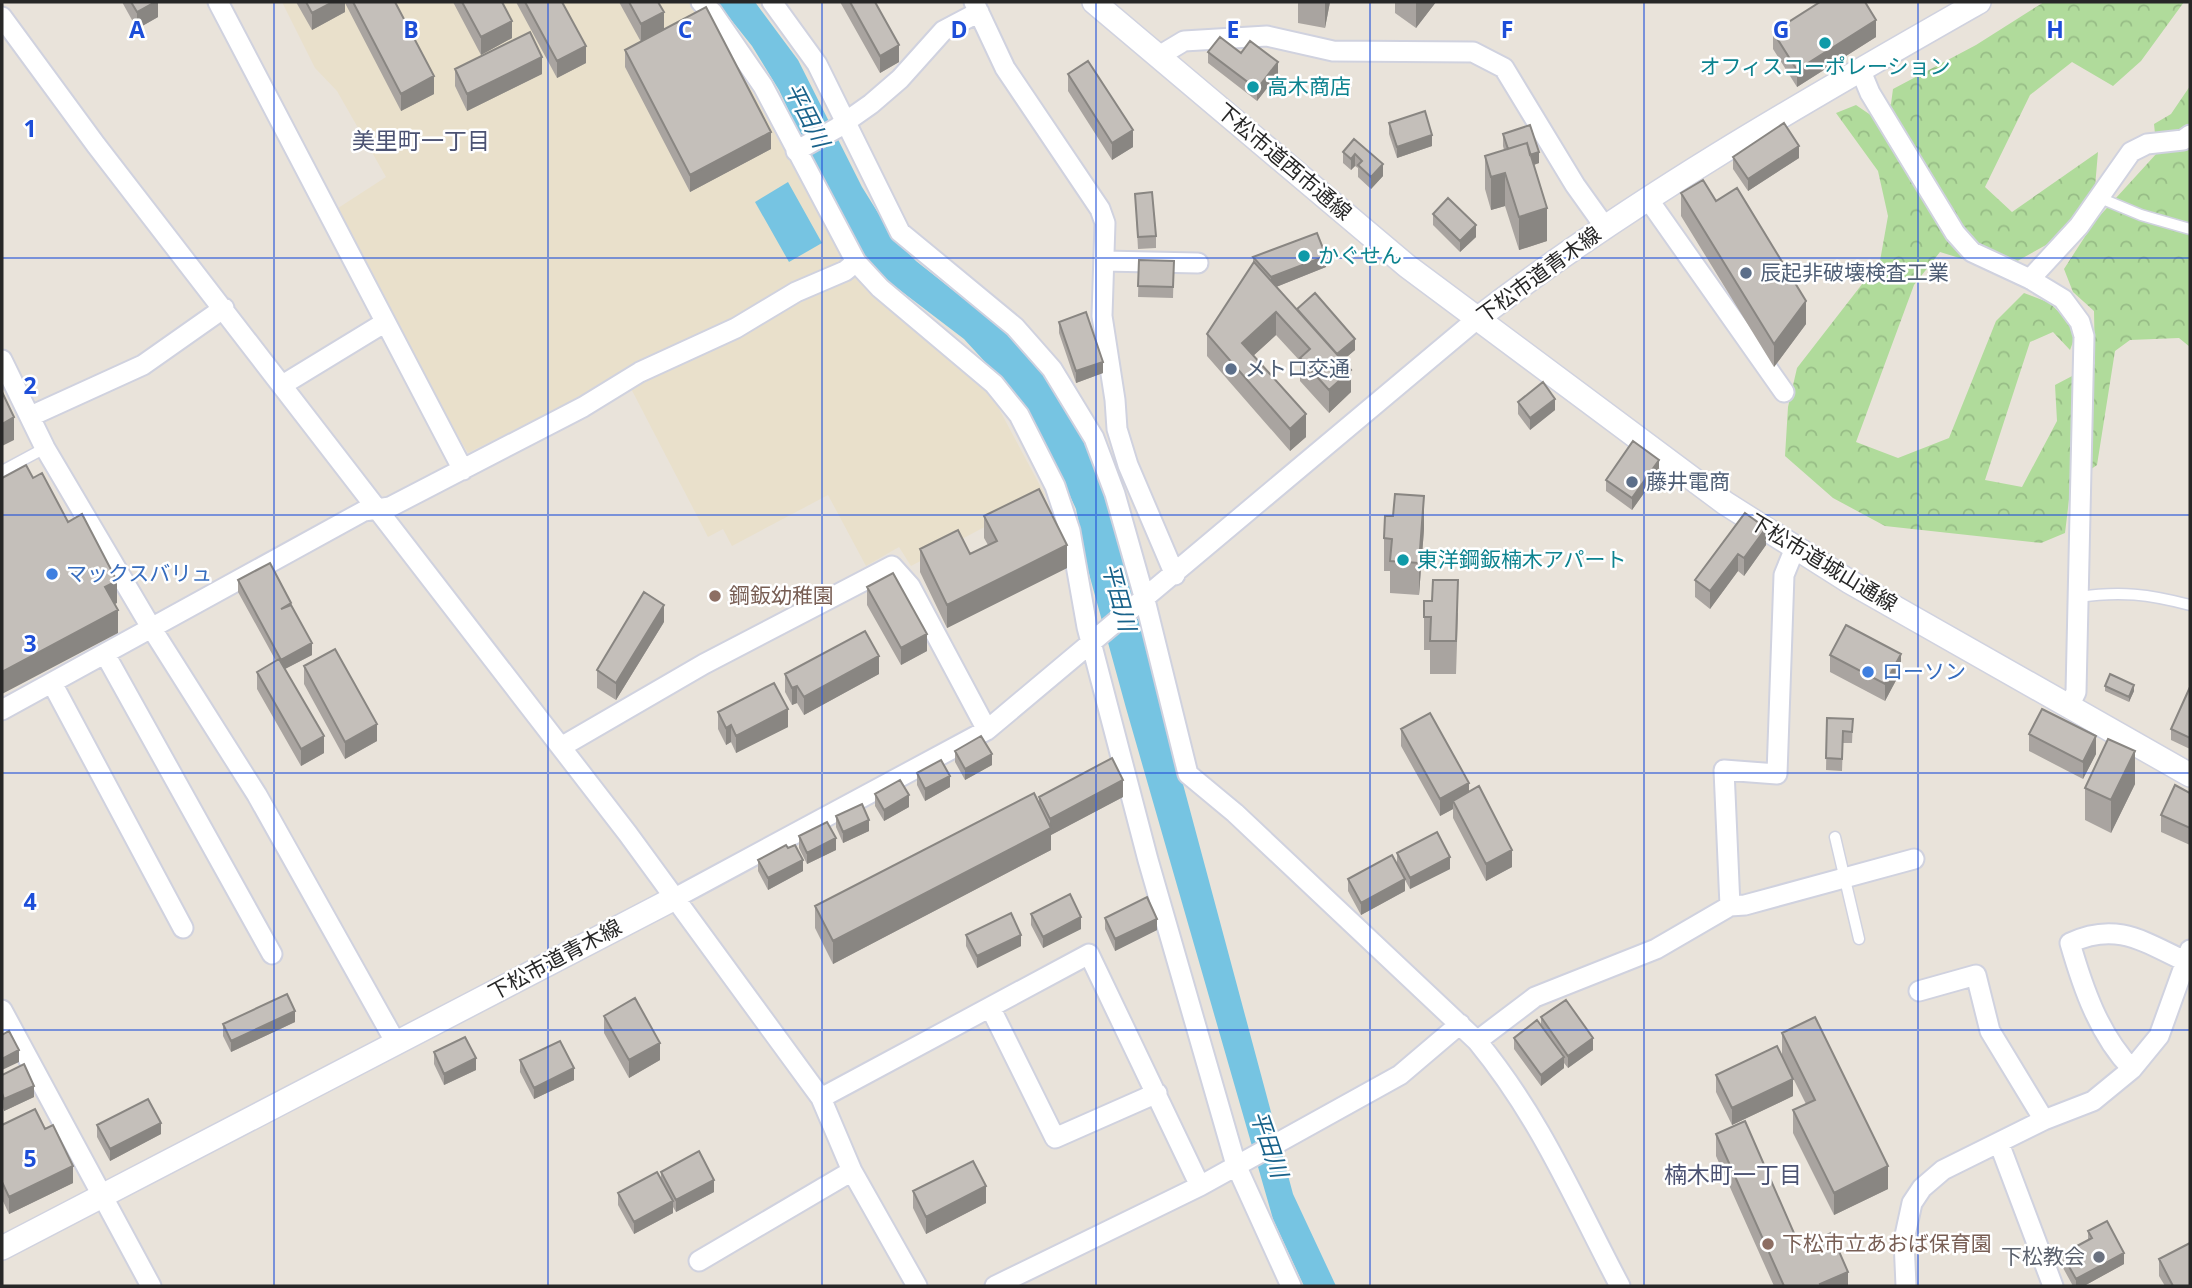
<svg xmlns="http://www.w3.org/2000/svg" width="2192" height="1288" viewBox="0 0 2192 1288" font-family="'Open Sans','Noto Sans JP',sans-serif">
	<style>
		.education { fill: #e9e0cb }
		.forest { fill: url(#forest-crowns) }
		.water { fill: #76c4e2 }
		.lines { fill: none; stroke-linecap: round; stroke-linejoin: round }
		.service-casing { stroke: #d0d2df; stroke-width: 13 }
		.minor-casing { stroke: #d0d2df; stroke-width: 23 }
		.tertiary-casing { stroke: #d0d2df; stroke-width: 26 }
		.service { stroke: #fff; stroke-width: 10 }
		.minor { stroke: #fff; stroke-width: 19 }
		.tertiary { stroke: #fff; stroke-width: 23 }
		.wall { fill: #a9a4a0 }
		.shaded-wall { fill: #898682 }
		.building { fill: #c4bfba; stroke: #898682; stroke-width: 2 }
		.grid { fill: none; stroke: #1d4ed8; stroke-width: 2; stroke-opacity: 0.55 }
		.culture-dot { fill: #0f9aa8; stroke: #fff; stroke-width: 2.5 }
		.service-dot { fill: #5c6f8a; stroke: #fff; stroke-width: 2.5 }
		.shop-dot { fill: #3f7fe0; stroke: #fff; stroke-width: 2.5 }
		.education-dot { fill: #8d6e63; stroke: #fff; stroke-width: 2.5 }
		.worship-dot { fill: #6b7280; stroke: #fff; stroke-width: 2.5 }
		.labels { text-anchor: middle; stroke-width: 5; stroke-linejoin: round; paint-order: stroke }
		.culture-label { font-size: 21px; fill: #0d838f; stroke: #fff; text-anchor: start }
		.street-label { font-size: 21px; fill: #272727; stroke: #fff }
		.service-label { font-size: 21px; fill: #4e5e75; stroke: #fff; text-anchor: start }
		.shop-label { font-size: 21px; fill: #366cbe; stroke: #fff; text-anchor: start }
		.education-label { font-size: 21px; fill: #785e54; stroke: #fff; text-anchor: start }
		.worship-label { font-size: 21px; fill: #5b616d; stroke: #fff; text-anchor: end }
		.water-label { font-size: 23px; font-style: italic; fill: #19628a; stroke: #fff }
		.neighbourhood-label { font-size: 23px; fill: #4c5373; stroke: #fff }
		.grid-label { font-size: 23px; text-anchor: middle; font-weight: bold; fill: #1d4ed8; stroke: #fff; stroke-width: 5; stroke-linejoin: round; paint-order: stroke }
	</style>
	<defs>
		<pattern id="forest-crowns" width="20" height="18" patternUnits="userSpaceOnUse" patternTransform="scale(1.75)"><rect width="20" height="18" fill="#b0db9b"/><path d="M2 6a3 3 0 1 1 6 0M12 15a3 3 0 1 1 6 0" fill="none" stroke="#97bc86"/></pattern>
	</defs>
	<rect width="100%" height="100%" fill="#e9e3da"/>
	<path class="education" d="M282,2H688L705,18L750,87L834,242L857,278L989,390L1045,495L911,566L899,547L866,566L828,495L732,546L723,529L708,537L624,375L468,453L367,280L332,212L386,177L337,91L315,68Z"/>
	<path class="forest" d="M2044,2H2184L2141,61L2113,86L2072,62L2030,95L1985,187L2012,212L2098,152L2095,187L2055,240L2012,264L1982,265L1940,252L1914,285L1856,442L1898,458L1949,438L1996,321L2024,293L2050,303L2077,331L2070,350L2053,332L2030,342L1985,480L2022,487L2057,421L2055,385L2095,364L2094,311L2073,292L2064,269L2095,221L2157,153L2154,124L2171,114L2190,86V347L2179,338L2130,340L2115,351L2097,465L2071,483L2065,533L2041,543L1885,526L1833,498L1785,456L1788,407L1797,368L1880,261L1888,216L1878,171L1836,113L1856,105L1875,118L1891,104L1893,89L1976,45Z"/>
	<path class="water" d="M717,2H755L798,60L862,187L893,237L916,261L1002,329L1042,372L1088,444L1113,504L1165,717L1293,1194L1336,1286H1304L1273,1219L1126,708L1088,570L1076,509L1056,465L1011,390L964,339L888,281L860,250L842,224L779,90L752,46Z
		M788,182L822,243L789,262L755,202Z"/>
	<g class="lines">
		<defs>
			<path id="service" d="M2100,198L2141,215L2190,229
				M2,471L45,448
				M2078,597C2121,591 2148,594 2190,605
				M1835,837L1859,939"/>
			<path id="minor" d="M218,2L463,470
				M701,2L712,12L763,86L856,262L880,288L994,384L1019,415L1055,486L1070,531L1087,627L1148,860L1236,1165L1291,1286
				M772,2L817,64L900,232L1015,327L1052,369L1094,438L1115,494L1145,600L1188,774L1235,813L1477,1041C1541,1119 1574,1199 1620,1286
				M974,2L1005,68L1100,209L1105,223L1102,316L1115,400L1117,429L1128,465L1175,575
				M2,17L96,145L628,834L821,1098L852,1171L917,1286
				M1159,56L1184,41L1267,36L1333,51L1473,52L1504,68L1575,185L1605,227
				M1860,69L1870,93L1955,233L1972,252L2030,279L2063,299L2080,322L2084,336L2076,692L2069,706
				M796,151L837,128L871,104L900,79L943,31L979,12
				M1648,199L1784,392
				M1104,261L1198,263
				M2030,279L2079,226L2131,152L2147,144L2183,140L2190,135
				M2,360L45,448L152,629L257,795L396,1043
				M284,384L384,323
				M31,416L143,365L224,308
				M105,654L272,954
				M52,683L183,928
				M2,710L364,511L390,507L583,407L640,372L736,328L796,292L845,271L856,262
				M561,747L704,664L892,566L910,586L987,730
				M675,898L987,730L1477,319
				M1730,906L1724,770L1777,774L1784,575L1795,548
				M1919,991L1976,975L1990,1031L2044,1120
				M991,1009L1055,1138L1157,1093
				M2,1010L151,1286
				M1477,1041L1535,997L1656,949L1730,906L1745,905L1914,859
				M2132,1069C2099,1035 2083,988 2070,943C2117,921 2144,942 2187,962
				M821,1098L1089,954L1200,1186
				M1999,1143L2053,1286
				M699,1261L852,1171
				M995,1286L1200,1186L1400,1075L1460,1024
				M1906,1286L1904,1240L1912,1203L1922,1188L1943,1170L2044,1120L2093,1101L2132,1069L2159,1036L2190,950"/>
			<path id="tertiary" d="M1094,2L1407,266L1725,503L1850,582L2190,775
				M1477,319C1634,198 1807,100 1979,2
				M2,1248L675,898"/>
		</defs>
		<use href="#service" class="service-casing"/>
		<use href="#minor" class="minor-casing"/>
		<use href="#tertiary" class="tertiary-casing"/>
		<use href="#service" class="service"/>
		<use href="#minor" class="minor"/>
		<use href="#tertiary" class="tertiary"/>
	</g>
	<path class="wall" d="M122,2H158V17L137,29Z
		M296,2H395L434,94L401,111L345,3V12L312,30Z
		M453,2H502L512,38L481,55Z
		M516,2H562L586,63L557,78Z
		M619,2H658L641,42Z
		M840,2H875L899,62L880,73Z
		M1298,2H1330L1325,28L1298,23Z
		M1395,2H1436L1416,28L1395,13Z
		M1773,32L1876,37L1797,87L1773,49Z
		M625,50L771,149L690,192L625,67Z
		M1208,52L1241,53L1278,74L1257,101L1208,63Z
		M455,69L542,74L467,111L455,86Z
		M1068,74L1133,147L1112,160L1068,91Z
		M1389,123L1432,146L1397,158L1389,134Z
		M1503,134L1539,163L1534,165L1547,241L1519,250L1505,206L1491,210L1485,189V156L1504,150L1503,146Z
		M1354,139L1383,176L1371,189L1358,177V168L1355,166L1351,170L1343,163V152Z
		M1733,157L1799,158L1748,191L1733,169Z
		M1681,193L1716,201L1806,324L1774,367L1681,216Z
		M1135,194L1156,236V248L1138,249Z
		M1433,214L1476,237L1460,252L1433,225Z
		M1253,257L1326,267L1276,287L1297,309L1355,350L1343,360L1351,392L1329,413L1300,381V361L1276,335L1253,356L1306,437L1290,451L1207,356V334L1253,264Z
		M1139,260L1174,261L1173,298L1138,297Z
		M1059,322L1103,373L1076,383L1059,333Z
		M1518,402L1555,410L1530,430L1518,414Z
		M1659,472L1632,510L1606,491V480Z
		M1745,513L1766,545L1744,576L1738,571L1710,609L1695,597V580Z
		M984,516L1067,568L947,628L920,572V549L970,554L988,545L984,538Z
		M1393,516L1424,529L1419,595L1390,593V571H1384V538Z
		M238,580L291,605L312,655L285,669L324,753L301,766L257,689V672L276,661L238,592Z
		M867,587L927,651L901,665L867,605Z
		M1424,601L1458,613L1456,674H1430V650H1424Z
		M664,622L616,700L597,688V670Z
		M1830,655L1901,671L1885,701L1830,672Z
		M304,666L377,741L345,759L304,684Z
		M785,674H879L804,715L797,703L792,705L785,692Z
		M2105,686L2134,691L2129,702L2105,691Z
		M2190,687V749L2171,740V729Z
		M718,712L788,727L736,753L731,742L726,745L718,729Z
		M1827,718L1853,719L1852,743H1843L1842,771L1826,770Z
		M1401,729L1469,792L1512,867L1486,881L1453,818V809L1440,816L1401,746Z
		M2029,734L2096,754L2083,779L2029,751Z
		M955,751L992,765L965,780L955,762Z
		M917,773L950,787L925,801L917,785Z
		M2135,784L2111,833L2085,820V788Z
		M2190,793V845L2161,832V815Z
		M875,794L909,807L884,821L875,806Z
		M1039,797H1123L1051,835V850L833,964L815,928V906L1039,803Z
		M836,816L869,831L843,843L836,827Z
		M799,836L836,850L807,864L799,848Z
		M1397,853L1450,869L1410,889L1405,880V891L1361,915L1348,891V879L1397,865Z
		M758,860L803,871L768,890L758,871Z
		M1031,914L1081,929L1043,948L1031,925Z
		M1105,918L1157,930L1115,951L1105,929Z
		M966,935L1021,946L977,968L966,946Z
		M604,1016L660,1060L629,1078L604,1033Z
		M1541,1017L1593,1050L1568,1068L1564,1063V1068L1541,1086L1514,1049V1038L1541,1025Z
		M295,1022L231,1052L223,1036V1024Z
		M1782,1033L1888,1189L1834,1215L1793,1133V1110L1806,1104L1782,1056Z
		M434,1052L476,1070L444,1085L434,1064Z
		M520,1060L574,1080L534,1099L520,1072Z
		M2,1075L34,1097L4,1111L2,1105Z
		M1716,1075L1793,1096L1732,1125L1716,1092Z
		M2,1125L73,1183L9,1214L2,1199Z
		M97,1125L161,1134L110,1161L97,1137Z
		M1716,1134L1800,1247L1848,1286H1774L1716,1156Z
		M661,1172L714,1192L676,1212L673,1207V1213L634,1234L618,1205V1193L661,1179Z
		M913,1191L986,1203L926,1234L913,1208Z
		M2088,1231L2124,1264L2084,1286H2073L2062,1266V1254L2088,1240Z
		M2159,1259L2190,1286H2165L2159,1276Z"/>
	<path class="shaded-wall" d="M155,2H158V17L137,29V12Z
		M333,2H345V12L312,30V13Z
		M1325,2H1330L1325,28Z
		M1416,2H1436L1416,28Z
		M664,12V29L641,42V24Z
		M1876,20V37L1797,87V70Z
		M512,21V38L481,55V37Z
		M899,45V62L880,73V56Z
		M586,46V63L557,78V61Z
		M542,57V74L467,111V94Z
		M1278,62V74L1257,101V89Z
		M434,76V94L401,111V94Z
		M1133,130V147L1112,160V143Z
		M771,132V149L690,192V175Z
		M1432,135V146L1397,158V147Z
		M1799,146V158L1748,191V179Z
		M1539,152V163L1512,172V161Z
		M1355,154V166L1351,170V159Z
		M1383,164V176L1371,189V177Z
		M1505,173V206L1491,210V177Z
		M1547,208V241L1519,250V217Z
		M1476,225V237L1460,252V241Z
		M1326,256V267L1271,289V277Z
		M1806,301V324L1774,367V344Z
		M1276,312V335L1242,366V343Z
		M1355,339V350L1334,368V357Z
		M1103,362V373L1076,383V371Z
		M1351,370V392L1329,413V390Z
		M1555,399V410L1530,430V418Z
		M1306,414V437L1290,451V429Z
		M14,417V440L2,446V424Z
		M1659,460V472L1632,510V498Z
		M1424,496V529L1419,595V563Z
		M1766,528V545L1744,576V558Z
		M1067,545V568L947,628V605Z
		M1738,554V571L1710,609V591Z
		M117,581V603L105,609V587Z
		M664,605V622L616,700V683Z
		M118,610V633L2,694V672Z
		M927,634V651L901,665V648Z
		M312,643V655L281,671V660Z
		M1901,654V671L1885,701V684Z
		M879,656V674L804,715V697Z
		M2134,685V691L2129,702V697Z
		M797,686V703L792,705V688Z
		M788,709V727L736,753V736Z
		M377,724V741L345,759V742Z
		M731,725V742L726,745V728Z
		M324,736V753L301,766V749Z
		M2096,736V754L2083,779V762Z
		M2135,751V784L2111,833V800Z
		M992,754V765L965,780V769Z
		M950,776V787L925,801V789Z
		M1123,780V797L1051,835V850L833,964V941L1050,829V819Z
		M1469,783V800L1453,801V809L1440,816V799Z
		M909,795V807L884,821V810Z
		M869,820V831L843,843V832Z
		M836,838V850L807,864V853Z
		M1512,850V867L1486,881V864Z
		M1450,857V869L1410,889V878Z
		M803,860V871L768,890V878Z
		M1405,879V891L1361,915V903Z
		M1081,917V929L1043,948V937Z
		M1157,919V930L1115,951V939Z
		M1021,935V946L977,968V956Z
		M295,1011V1022L231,1052V1041Z
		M1593,1038V1050L1568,1068V1056Z
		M660,1043V1060L629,1078V1060Z
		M19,1050V1062L2,1070V1059Z
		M1564,1057V1068L1541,1086V1075Z
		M476,1058V1070L444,1085V1074Z
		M574,1068V1080L534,1099V1088Z
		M1793,1079V1096L1732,1125V1108Z
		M34,1086V1097L4,1111V1099Z
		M161,1123V1134L110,1161V1149Z
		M73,1166V1183L9,1214V1197Z
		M1888,1166V1189L1834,1215V1193Z
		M714,1180V1192L676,1212V1200Z
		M986,1186V1203L926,1234V1217Z
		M673,1201V1213L634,1234V1222Z
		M2124,1253V1264L2084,1286H2076V1279Z
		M1848,1272V1286H1820V1284Z"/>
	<path class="building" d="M131,2H155L137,12Z
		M306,2H333L312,13Z
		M353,2H395L434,76L401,94Z
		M462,2H502L512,21L481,37Z
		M525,2H562L586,46L557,61Z
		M629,2H658L664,12L641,24Z
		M850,2H875L899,45L880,56Z
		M1820,2H1865L1876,20L1797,70L1773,32Z
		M706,7L771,132L690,175L625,50Z
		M530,32L542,57L467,94L455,69Z
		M1220,37L1241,53L1250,41L1278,62L1257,89L1208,52Z
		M1088,61L1133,130L1112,143L1068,74Z
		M1425,111L1432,135L1397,147L1389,123Z
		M1784,123L1799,146L1748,179L1733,157Z
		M1530,125L1539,152L1530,155L1527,143L1508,149L1503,134Z
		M1354,139L1383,164L1371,177L1358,165L1362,161L1355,154L1351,159L1343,152Z
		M1527,143L1547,208L1519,217L1505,173L1491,177L1485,156Z
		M1703,180L1716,201L1737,188L1806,301L1774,344L1681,193Z
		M1152,192L1156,236L1138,237L1135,194Z
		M1448,198L1476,225L1460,241L1433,214Z
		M1317,233L1326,256L1271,277L1253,257Z
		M1139,260L1174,261L1173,287L1138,286Z
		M1254,262L1351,370L1329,390L1300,358L1310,349L1276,312L1242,343L1306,414L1290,429L1207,334Z
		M1315,293L1355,339L1337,354L1297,309Z
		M1086,312L1103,362L1076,371L1059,322Z
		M1543,382L1555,399L1530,418L1518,402Z
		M2,392L14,417L2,424Z
		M1633,441L1659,460L1632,498L1606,480Z
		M26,465L33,478L42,473L68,522L82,514L117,581L105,587L118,610L2,672V478Z
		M1039,489L1067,545L947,605L920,549L958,530L970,554L997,541L984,516Z
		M1395,494L1424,496L1419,563L1390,561L1392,539L1384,538L1385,516H1393Z
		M1745,513L1766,528L1744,558L1738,554L1710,591L1695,580Z
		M270,563L291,603L281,609L291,605L312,643L281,660L238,580Z
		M893,573L927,634L901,648L867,587Z
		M1433,580H1458L1456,641H1430L1431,617H1424V601H1432Z
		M644,592L664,605L616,683L597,670Z
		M1846,625L1901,654L1885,684L1830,655Z
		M865,631L879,656L804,697L797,686L792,688L785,674Z
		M335,649L377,724L345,742L304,666Z
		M279,659L324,736L301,749L257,672Z
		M2110,674L2134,685L2129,697L2105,686Z
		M774,683L788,709L736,736L731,725L726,728L718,712Z
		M2190,687V738L2171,729Z
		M2042,709L2096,736L2083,762L2029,734Z
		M1430,713L1469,783L1440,799L1401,729Z
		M1827,718L1853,719L1852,732L1843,731L1842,759L1826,758Z
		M981,736L992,754L965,769L955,751Z
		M2108,739L2135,751L2111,800L2085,788Z
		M1112,758L1123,780L1050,819L1039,797Z
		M941,760L950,776L925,789L917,773Z
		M900,780L909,795L884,810L875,794Z
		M2175,785L2190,793V828L2161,815Z
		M1479,786L1512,850L1486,864L1453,801Z
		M1034,793L1051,828L833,941L815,906Z
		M862,804L869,820L843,832L836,816Z
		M827,822L836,838L807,853L799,836Z
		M1437,832L1450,857L1410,878L1397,853Z
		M786,845L788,848L795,845L803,860L768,878L758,860Z
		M1392,855L1405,879L1361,903L1348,879Z
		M1070,894L1081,917L1043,937L1031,914Z
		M1147,897L1157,919L1115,939L1105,918Z
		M1011,913L1021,935L977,956L966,935Z
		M287,994L295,1011L231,1041L223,1024Z
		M635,998L660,1043L629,1060L604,1016Z
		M1566,1000L1593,1038L1568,1056L1541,1017Z
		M1815,1017L1888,1166L1834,1193L1793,1110L1815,1100L1782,1033Z
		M1537,1020L1564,1057L1541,1075L1514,1038Z
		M9,1031L19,1050L2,1059V1035Z
		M465,1037L476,1058L444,1074L434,1052Z
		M560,1041L574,1068L534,1088L520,1060Z
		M1777,1046L1793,1079L1732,1108L1716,1075Z
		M24,1064L34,1086L4,1099L2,1093V1075Z
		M148,1099L161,1123L110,1149L97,1125Z
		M35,1109L45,1129L53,1125L73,1166L9,1197L2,1182V1125Z
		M1745,1121L1800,1247L1831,1233L1848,1272L1820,1284L1821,1286H1784L1716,1134Z
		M699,1151L714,1180L676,1200L661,1172Z
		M973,1161L986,1186L926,1217L913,1191Z
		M657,1172L673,1201L634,1222L618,1193Z
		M2107,1221L2124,1253L2076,1279L2062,1254L2092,1238L2088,1231Z
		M2190,1243V1286H2173L2159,1259Z"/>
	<path class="grid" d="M274,2V1286M548,2V1286M822,2V1286M1096,2V1286M1370,2V1286M1644,2V1286M1918,2V1286M2,258H2190M2,515H2190M2,773H2190M2,1030H2190"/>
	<g class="culture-dot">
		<circle cx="1825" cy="43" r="7"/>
		<circle cx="1253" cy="87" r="7"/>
		<circle cx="1304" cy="256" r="7"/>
		<circle cx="1403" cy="560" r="7"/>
	</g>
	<g class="service-dot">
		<circle cx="1746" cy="273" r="7"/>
		<circle cx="1231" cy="369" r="7"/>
		<circle cx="1632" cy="482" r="7"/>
	</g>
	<g class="shop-dot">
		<circle cx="52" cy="574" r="7"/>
		<circle cx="1868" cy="672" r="7"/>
	</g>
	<g class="education-dot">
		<circle cx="715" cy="596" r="7"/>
		<circle cx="1768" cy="1244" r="7"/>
	</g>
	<circle class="worship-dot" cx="2099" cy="1257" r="7"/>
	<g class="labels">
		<g class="culture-label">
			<text x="1825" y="74" text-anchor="middle">オフィスコーポレーション</text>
			<text x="1267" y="94">高木商店</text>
			<text x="1318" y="263">かぐせん</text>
			<text x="1417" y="567">東洋鋼鈑楠木アパート</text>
		</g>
		<g class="street-label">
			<text transform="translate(1284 162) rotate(40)" y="7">下松市道西市通線</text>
			<text transform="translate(1539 275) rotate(-36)" y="7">下松市道青木線</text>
			<text transform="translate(1823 563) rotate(31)" y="7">下松市道城山通線</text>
			<text transform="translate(555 960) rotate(-28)" y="7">下松市道青木線</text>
		</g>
		<g class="service-label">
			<text x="1760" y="280">辰起非破壊検査工業</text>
			<text x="1245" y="376">メトロ交通</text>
			<text x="1646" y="489">藤井電商</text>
		</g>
		<g class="shop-label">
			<text x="66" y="581">マックスバリュ</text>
			<text x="1882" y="679">ローソン</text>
		</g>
		<g class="education-label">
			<text x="729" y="603">鋼鈑幼稚園</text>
			<text x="1782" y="1251">下松市立あおば保育園</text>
		</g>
		<g class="worship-label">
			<text x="2085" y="1264">下松教会</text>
		</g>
		<g class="water-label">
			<text transform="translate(807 115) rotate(63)" y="8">平田川</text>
			<text transform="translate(1119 597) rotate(75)" y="8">平田川</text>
			<text transform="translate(1269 1144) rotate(71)" y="8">平田川</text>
		</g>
		<g class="neighbourhood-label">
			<text x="421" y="149">美里町一丁目</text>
			<text x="1733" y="1183">楠木町一丁目</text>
		</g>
	</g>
	<g class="grid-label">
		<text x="137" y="38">A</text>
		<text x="411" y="38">B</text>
		<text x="685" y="38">C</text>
		<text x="959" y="38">D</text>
		<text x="1233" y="38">E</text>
		<text x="1507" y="38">F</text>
		<text x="1781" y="38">G</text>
		<text x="2055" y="38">H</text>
		<text x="30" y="137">1</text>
		<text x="30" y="394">2</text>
		<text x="30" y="652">3</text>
		<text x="30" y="910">4</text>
		<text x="30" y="1167">5</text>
	</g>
	<rect width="2192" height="1288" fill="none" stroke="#272727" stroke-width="7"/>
</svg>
